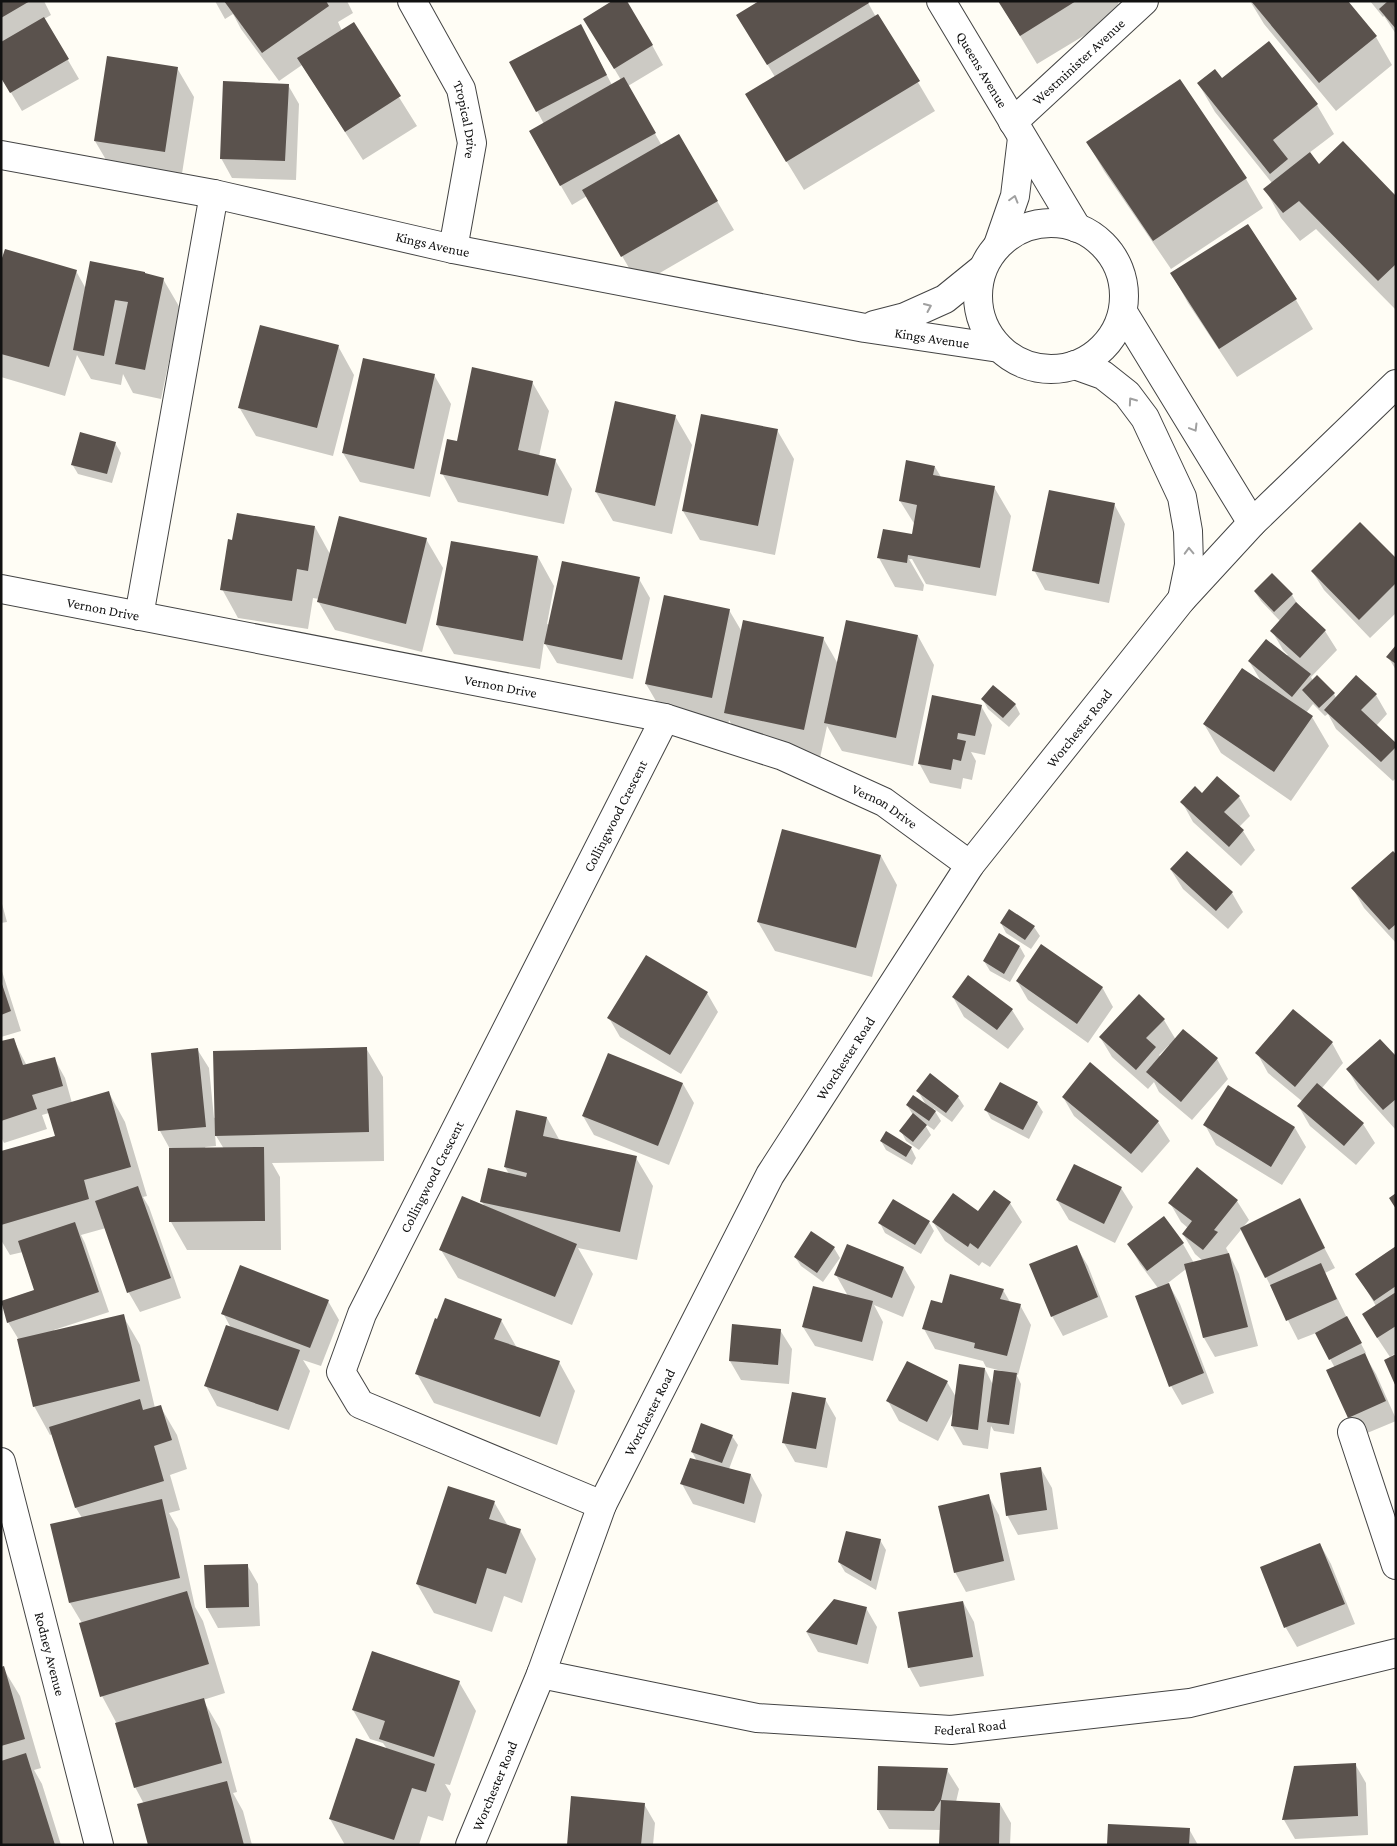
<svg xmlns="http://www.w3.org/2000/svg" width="1397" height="1846" viewBox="0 0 1397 1846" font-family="'Crimson Pro',serif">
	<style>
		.shadow { fill: #0003; fill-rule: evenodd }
		.building { fill: #5a524d }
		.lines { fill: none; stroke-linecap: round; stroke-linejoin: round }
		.street-casing { stroke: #444; stroke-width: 30 }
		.street { stroke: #fff; stroke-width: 28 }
		.oneway { stroke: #a0a0a0 }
		.labels { text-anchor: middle; stroke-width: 5; stroke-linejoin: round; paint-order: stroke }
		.street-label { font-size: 14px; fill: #111; stroke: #fff }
	</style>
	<rect width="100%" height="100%" fill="#fffdf5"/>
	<path class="shadow" d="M1,1H44L51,15L44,19L79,79L22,111L1,76Z
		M215,1H347L353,13L338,22L342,31L353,24L417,126L363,160L302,65L279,81L241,29L233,14L225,19Z
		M867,1L876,17L878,15L935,111L804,190L763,123L775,77L755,44Z
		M999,1H1117L1123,12L1037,64Z
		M1250,1H1347L1376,37L1392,65L1336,111L1264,24Z
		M1370,1H1396V34L1384,16L1383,17Z
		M596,38L652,45L663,65L628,86L662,146L679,136L734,230L639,285L587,196L572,205L561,186L530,132L544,124L511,62L591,45L612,85L621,80Z
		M1268,43L1317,105L1334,134L1309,153L1319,166L1396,197L1395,309L1316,229L1300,241L1281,218L1265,189L1272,183L1215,112L1198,83L1222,79Z
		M177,68L194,97L181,180L112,170L95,141Z
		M1180,81L1246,179L1263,208L1171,269L1104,171L1087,142Z
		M288,85L299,104L296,180L232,178L221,158Z
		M1247,225L1296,300L1313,329L1237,377L1188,303L1172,274Z
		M1,265L76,271L86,289L146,275L163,279L180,308L161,399L133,393L123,374L121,385L91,379L77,355L65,396L1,377Z
		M338,346L354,375L333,456L256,436L239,407Z
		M434,375L451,404L430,497L360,482L343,453Z
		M532,382L549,411L539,456L555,460L572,489L564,524L458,502L442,473L458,443Z
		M675,416L692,445L672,534L613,521L596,492Z
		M777,430L794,459L775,555L700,540L683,511Z
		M115,443L121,453L112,483L78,474L72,464Z
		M935,467L941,477L994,487L1011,516L996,596L926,584L912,559H909L924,585L923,591L895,587L879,558L913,535L915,525L900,501Z
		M1114,504L1125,524L1109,603L1045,590L1034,570Z
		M315,527L330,554L426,539L443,568L422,652L335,630L318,601L319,599L313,598L308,629L238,618L222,589Z
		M538,557L554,586L547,624L550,625L639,579L650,598L633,679L557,663L544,642L540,669L454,654L437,625Z
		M1396,559V613L1370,638L1324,590L1312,571Z
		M1255,592L1292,595L1298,605L1325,631L1337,650L1311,677L1313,681L1334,694L1336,698L1376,695L1387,714L1376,726L1396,744V778L1393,781L1336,729L1328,714L1325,716L1313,704L1306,713L1312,717L1329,746L1291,801L1221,753L1204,724L1262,683L1249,661L1288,655L1283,650L1272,631L1280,621L1261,601Z
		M729,610L742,632L823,638L838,664L918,636L934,665L913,766L842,751L827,726L820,758L742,742L729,720L728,726L663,713L646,684Z
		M1396,647V670L1388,657Z
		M983,700L1015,704L1020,714L1009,727L988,709Z
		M981,706L992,725L985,755L971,752L976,761L972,780L963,778L961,789L930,783L919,763Z
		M1202,794L1239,797L1250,816L1239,827L1243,831L1255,850L1241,866L1193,822L1182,802Z
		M783,830L881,856L897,885L872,977L775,951L758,922Z
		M1396,856V943L1364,908L1353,889Z
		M1171,870L1232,893L1243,912L1228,929L1183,889Z
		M1,900L7,922L1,923Z
		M1010,910L1034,927L1040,936L1031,949L1006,933L1001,923Z
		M1020,947L1025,956L1010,982L990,971L984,961Z
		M1,968L21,1031L1,1037Z
		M1017,981L1102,987L1113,1007L1088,1043L1028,1000Z
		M707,993L718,1012L681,1074L620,1037L609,1018Z
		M953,997L1012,1010L1024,1029L1008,1049L964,1017Z
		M1293,1010L1332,1043L1343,1063L1322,1088L1363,1124L1375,1143L1356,1165L1310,1126L1299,1107L1303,1102L1268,1073L1257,1053Z
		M1164,1020L1176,1040L1217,1059L1228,1079L1192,1120L1159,1092L1154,1082L1148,1089L1112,1057L1100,1037ZM1169,1045L1170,1047L1161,1057L1159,1055Z
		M13,1039L27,1066L54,1058L65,1078L72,1103L109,1093L125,1122L147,1196L143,1197L149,1207L181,1298L140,1312L129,1293L106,1228L81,1235L85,1243L109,1312L54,1330L55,1332L123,1316L140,1345L155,1408L160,1406L177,1435L187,1469L170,1475L180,1510L169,1513L178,1529L195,1607L203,1621L225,1693L203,1700L220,1729L237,1792L233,1793L243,1811L252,1845H149L144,1804L135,1787L117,1724L102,1696L82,1623L70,1603L82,1518L76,1508L53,1434L50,1435L34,1406L19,1340L8,1322L36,1291L23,1252L10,1255L1,1240V1152L56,1136L49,1113L42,1115L47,1129L4,1143L1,1137V1043Z
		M366,1048L383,1077L384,1161L272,1163L280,1177L281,1250H187L171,1222L170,1149L160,1131L152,1054L197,1049L209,1068L214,1118ZM215,1134L224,1149H206L205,1147L216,1146Z
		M608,1055L683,1084L694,1103L669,1165L594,1135L583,1116Z
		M1396,1058V1128L1395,1129L1359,1089L1348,1070Z
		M1228,1087L1295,1128L1306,1147L1282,1185L1216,1145L1205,1125Z
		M918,1091L958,1097L964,1106L952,1122L933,1108L941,1121L934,1130L924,1123L931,1135L919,1150L906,1141L901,1131L913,1115L907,1105H926Z
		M1063,1097L1158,1122L1170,1141L1142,1173L1074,1116Z
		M1037,1103L1043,1112L1029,1139L991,1119L986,1110Z
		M517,1112L547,1118L560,1141L636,1158L653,1186L637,1260L578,1248L593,1274L572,1325L458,1278L441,1250L485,1207L482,1202L509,1174L505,1167Z
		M881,1141L911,1148L916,1158L912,1165L886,1150Z
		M1197,1169L1237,1201L1249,1220L1226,1248L1239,1274L1258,1346L1215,1357L1204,1338L1186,1269L1168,1283L1180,1304L1214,1393L1182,1405L1171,1386L1158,1288L1140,1264L1129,1245L1164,1218L1183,1244L1194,1263L1203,1261L1195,1254L1183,1234L1188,1228L1181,1222L1170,1203Z
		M1121,1188L1133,1207L1115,1243L1069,1220L1057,1200Z
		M995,1191L1010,1203L1022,1222L990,1267L982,1262L979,1266L945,1241L933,1222L979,1213Z
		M1299,1200L1335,1268L1325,1273L1347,1318L1366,1353L1364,1354L1376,1374L1396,1419V1421L1360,1436L1349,1417L1335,1368L1316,1333L1298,1340L1266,1277Z
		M929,1222L934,1231L921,1254L885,1233L880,1223Z
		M812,1233L834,1248L840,1258L823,1282L801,1266L795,1257Z
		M1076,1246L1088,1266L1108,1317L1063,1336L1052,1316Z
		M1396,1250V1353L1390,1357L1374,1333L1376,1306L1357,1274Z
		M904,1268L915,1287L903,1317L874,1305L883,1322L873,1361L815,1346L803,1327L848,1296L836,1275Z
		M1003,1290L1010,1302L1020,1305L1031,1325L1018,1375L1016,1374L1021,1384L1014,1434L994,1431L991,1426L988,1449L963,1445L952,1426L954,1410L938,1441L899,1421L888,1401L947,1382L956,1397L985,1369L993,1385L1002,1371L986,1367L983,1361L935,1349L924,1329L943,1305Z
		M328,1301L339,1320L321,1366L303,1360L310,1371L289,1430L217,1406L206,1386L231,1328L223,1313Z
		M501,1320L517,1348L559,1362L575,1391L557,1445L434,1403L417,1374Z
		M780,1330L792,1349L789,1384L741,1380L730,1361Z
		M825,1399L836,1418L827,1468L795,1462L784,1443Z
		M732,1436L738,1445L729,1469L751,1475L762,1495L755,1523L693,1504L682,1484L697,1461L692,1452Z
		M1041,1469L1052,1488L1058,1529L1018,1535L1007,1515Z
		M988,1495L999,1515L1015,1580L966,1592L955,1572Z
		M494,1502L508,1526L520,1530L536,1559L522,1603L504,1596L492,1632L434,1613L417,1584Z
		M880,1540L886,1550L876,1590L845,1572L839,1562Z
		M1320,1544L1331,1564L1355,1624L1297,1647L1286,1628L1261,1568Z
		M247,1565L258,1584L260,1626L218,1628L207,1608L206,1566Z
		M834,1600L866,1608L877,1627L868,1664L818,1652L807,1633Z
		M963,1602L974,1622L984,1676L920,1687L909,1667Z
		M1,1668H3L20,1696L41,1768L34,1770L42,1784L61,1845H1Z
		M459,1682L476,1711L450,1785L445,1784L451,1794L443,1821L428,1816L419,1845H345L330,1819L387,1749L383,1743L370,1739L353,1710Z
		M1355,1764L1366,1783L1368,1835L1295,1839L1284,1820Z
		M947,1770L959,1789L956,1802L1000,1804L1011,1823L1010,1845H941V1830L889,1829L878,1810Z
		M644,1804L655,1823L653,1845H568Z
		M1189,1829L1198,1845H1108Z"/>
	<path class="building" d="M1,1H30L1,18Z
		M224,1H326L329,6L262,53Z
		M612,1H627L653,45L614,69L583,19Z
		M759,1H868L869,3L767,65L736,15Z
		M998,1H1076L1020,36Z
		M1251,1H1348L1377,36L1319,83Z
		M1388,1H1396V29L1379,9Z
		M878,14L920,81L786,162L745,94Z
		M44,17L69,59L10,93L1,78V42Z
		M354,22L401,96L345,132L297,58Z
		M581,24L607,75L536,112L509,62Z
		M1269,41L1318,104L1273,140L1288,159L1270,174L1197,83L1215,69L1222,78Z
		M107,56L178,67L165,152L94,141Z
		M624,77L656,133L560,186L529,131Z
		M1180,79L1247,178L1153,241L1086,142Z
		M223,81L289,84L285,161L220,159Z
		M679,134L718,201L621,257L582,190Z
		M1343,141L1396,196V264L1378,281L1299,201L1283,213L1263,189L1310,152L1319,164Z
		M1248,224L1297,299L1219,349L1170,273Z
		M5,249L77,270L49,367L1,354V261Z
		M90,261L145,272V273L164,278L145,370L115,364L128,302L115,300L104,356L73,350Z
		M260,325L339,345L317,428L238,408Z
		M363,358L435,374L414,469L342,453Z
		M472,367L533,381L518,450L556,459L548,496L440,474L447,439L457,441Z
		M615,401L676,415L655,506L595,492Z
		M701,414L778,429L758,526L682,511Z
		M80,432L116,442L107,474L71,465Z
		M906,460L935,466L933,475L995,486L980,568L908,555L907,563L877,558L883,529L912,534L917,505L899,501Z
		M1049,490L1115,503L1099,584L1032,571Z
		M237,513L315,526L308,571L297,569L292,601L220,590L228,539L232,540Z
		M339,516L427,538L406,624L317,602Z
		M1360,522L1396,558V583L1359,620L1311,571Z
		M451,541L538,556L523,641L436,625Z
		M562,561L640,577L622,660L544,644Z
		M1272,573L1293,594L1274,612L1254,591Z
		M664,595L730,609L712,698L645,684Z
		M1296,602L1326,630L1300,658L1270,631Z
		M743,620L824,637L804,730L724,713Z
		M846,620L918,635L896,738L824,723Z
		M1266,639L1311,674L1292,697L1248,661Z
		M1396,645V664L1386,657Z
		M1242,668L1313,716L1274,772L1203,724Z
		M1317,675L1335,693L1319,708L1302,690Z
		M1356,675L1377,694L1361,710L1396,743V747L1381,762L1324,710Z
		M993,685L1016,704L1003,718L981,699Z
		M932,695L982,705L975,736L958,733L957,739L966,741L961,761L953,759L951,770L918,764Z
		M1217,776L1240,796L1224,812L1244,830L1229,847L1180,802L1195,786L1202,793Z
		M782,829L881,855L856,948L757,922Z
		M1187,851L1233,892L1216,911L1170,869Z
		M1393,851L1396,854V924L1389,930L1351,888Z
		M1009,909L1035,926L1025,940L1000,923Z
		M999,933L1020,946L1004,974L983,961Z
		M1041,944L1103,987L1077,1024L1016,981Z
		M646,955L708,992L670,1055L607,1018Z
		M968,975L1013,1009L997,1030L952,997Z
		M1,981L11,1011L1,1015Z
		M1139,994L1165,1019L1146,1038L1156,1047L1136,1070L1099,1037Z
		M1293,1009L1333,1042L1295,1087L1255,1053Z
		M1183,1029L1218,1058L1181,1102L1146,1072Z
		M14,1038L23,1065L55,1057L63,1086L32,1095L37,1109L1,1121V1041Z
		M1380,1039L1396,1056V1099L1383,1110L1346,1069Z
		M367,1047L369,1132L215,1136L213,1051Z
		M198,1048L206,1127L158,1131L151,1053Z
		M608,1053L683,1083L658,1146L582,1116Z
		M1090,1062L1159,1121L1131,1154L1062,1097Z
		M930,1073L959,1096L946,1113L916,1091Z
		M1000,1082L1038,1102L1023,1130L984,1110Z
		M1317,1083L1364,1123L1344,1146L1297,1106Z
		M1228,1085L1295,1127L1271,1167L1203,1125Z
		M109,1091L131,1167L84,1180L89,1199L1,1225V1151L55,1136L47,1109Z
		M913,1095L936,1111L929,1121L906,1105Z
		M516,1110L547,1117L543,1136L637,1156L620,1232L480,1202L488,1168L526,1177L527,1173L504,1167Z
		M913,1113L927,1125L913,1142L899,1131Z
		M886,1131L912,1147L906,1157L880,1141Z
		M264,1147L265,1221L169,1222V1148Z
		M1074,1164L1122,1187L1104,1224L1056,1200Z
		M1197,1167L1238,1200L1214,1230L1218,1232L1203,1250L1182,1234L1192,1221L1168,1203Z
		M138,1186L171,1278L127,1293L95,1201Z
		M994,1190L1011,1202L978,1249L970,1243L968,1247L932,1222L953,1193L978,1211Z
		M1396,1193V1209L1389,1198Z
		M462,1196L577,1244L555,1297L439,1250Z
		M1300,1198L1325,1248L1265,1278L1240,1228Z
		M893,1199L930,1221L915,1245L878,1223Z
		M1164,1216L1184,1243L1147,1271L1127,1244Z
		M75,1222L99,1292L7,1323L1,1301L34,1290L18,1241Z
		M811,1231L835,1247L817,1273L794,1257Z
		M847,1244L904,1267L892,1298L834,1275Z
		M1077,1245L1098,1297L1051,1317L1029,1264Z
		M1396,1246V1286L1374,1301L1355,1274Z
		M1229,1253L1248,1327L1203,1338L1184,1264Z
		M1321,1263L1337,1299L1286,1321L1270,1285Z
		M240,1265L329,1300L310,1348L221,1314Z
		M950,1274L1004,1289L1000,1299L1021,1304L1007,1356L974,1348L975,1343L922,1329L931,1300L942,1303Z
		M1169,1283L1204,1373L1169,1387L1135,1296Z
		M813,1286L873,1301L862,1342L802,1327Z
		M1396,1292V1326L1377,1338L1362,1314Z
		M445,1298L502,1319L494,1339L560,1361L540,1417L415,1374L435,1318L437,1319Z
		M124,1314L140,1381L33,1407L17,1339Z
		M1347,1316L1362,1343L1329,1360L1315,1333Z
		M732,1324L781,1329L778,1365L729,1361Z
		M226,1325L300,1350L278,1411L204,1386Z
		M1365,1353L1386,1401L1348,1418L1326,1370Z
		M1396,1354V1387L1384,1360Z
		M907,1361L948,1381L927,1422L886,1401Z
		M959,1364L985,1368L978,1430L951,1426Z
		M994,1370L1017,1373L1009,1425L987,1422Z
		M792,1392L826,1398L816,1449L782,1443Z
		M140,1399L143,1410L161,1405L172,1440L154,1446L164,1481L75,1508L49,1427Z
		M701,1423L733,1435L722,1463L691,1452Z
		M690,1458L751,1474L744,1504L680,1484Z
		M1041,1467L1047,1510L1006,1516L1000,1473Z
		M448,1486L495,1501L489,1519L521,1529L506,1574L487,1568L476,1604L416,1584Z
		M989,1494L1004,1561L954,1573L938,1506Z
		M162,1499L180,1578L69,1603L50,1524Z
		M846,1531L881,1539L871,1581L838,1562Z
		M1320,1543L1345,1604L1284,1628L1260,1567Z
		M248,1564L249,1607L206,1608L204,1565Z
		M187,1591L209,1664L100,1697L79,1623Z
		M834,1599L867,1607L857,1645L806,1632Z
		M963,1601L973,1657L908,1668L898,1612Z
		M372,1651L460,1681L434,1757L379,1739L385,1721L352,1710Z
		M4,1666L25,1739L1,1746V1667Z
		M204,1698L222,1763L134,1788L115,1723Z
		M356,1738L435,1764L426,1792L412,1788L394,1840L329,1819Z
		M26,1753L55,1845H1V1761Z
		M1356,1763L1358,1816L1282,1820L1294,1766Z
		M878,1766L948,1768L941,1800L934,1811L877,1810Z
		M227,1781L244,1845H148L137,1804Z
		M571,1796L645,1803L641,1845H567Z
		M941,1800L1000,1803L999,1845H939Z
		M1108,1824L1190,1828L1189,1845H1107Z"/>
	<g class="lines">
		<defs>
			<g id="street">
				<path id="s1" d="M412,1L461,89L472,143L453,249"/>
				<path id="s2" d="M941,1L1077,228"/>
				<path id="s3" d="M1013,122L1144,1"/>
				<path id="s4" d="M1,155L214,194L453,249L865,328L999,348"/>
				<circle cx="1051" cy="296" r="73"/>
				<path d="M998,245L1015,196L1022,138"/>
				<path d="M1123,312L1252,523"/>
				<path d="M874,325L905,317L945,299L982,269"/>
				<path d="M1075,365L1103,375L1127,394L1145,418L1182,497L1188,531L1189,565L1182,599"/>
				<path id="s5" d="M1,589L665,718L783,756L884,802L970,865"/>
				<path d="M139,616L214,194"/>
				<path d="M1352,1432L1396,1565"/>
				<path id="s6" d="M1,1462L99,1845"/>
				<path id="s7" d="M602,1505L360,1404L341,1372L362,1314L665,718"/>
				<path id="s8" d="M541,1674L757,1718L951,1730L1190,1703L1396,1653"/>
				<path id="s9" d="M470,1845L541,1674L602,1505L770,1175L970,865L1182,599L1252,523L1396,384"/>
			</g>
		</defs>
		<use href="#street" class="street-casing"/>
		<use href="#street" class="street"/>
	</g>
	<defs><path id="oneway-chevron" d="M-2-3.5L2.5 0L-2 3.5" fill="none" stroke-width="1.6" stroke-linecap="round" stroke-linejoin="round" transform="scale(1.25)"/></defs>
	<g class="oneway">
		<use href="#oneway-chevron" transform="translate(1014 199) rotate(-74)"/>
		<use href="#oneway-chevron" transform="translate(928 307) rotate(-24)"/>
		<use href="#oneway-chevron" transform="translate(1132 401) rotate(-125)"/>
		<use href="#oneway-chevron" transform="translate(1194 428) rotate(59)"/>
		<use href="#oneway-chevron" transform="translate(1189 551) rotate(-92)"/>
	</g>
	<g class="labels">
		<g class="street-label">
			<text dy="5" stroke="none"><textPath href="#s3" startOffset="89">Westminister Avenue</textPath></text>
			<text dy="5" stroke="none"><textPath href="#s2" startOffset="80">Queens Avenue</textPath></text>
			<text dy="5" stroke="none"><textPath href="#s1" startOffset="132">Tropical Drive</textPath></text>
			<text dy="5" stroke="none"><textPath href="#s4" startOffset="441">Kings Avenue</textPath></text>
			<text dy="5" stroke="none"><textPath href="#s4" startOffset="949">Kings Avenue</textPath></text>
			<text dy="5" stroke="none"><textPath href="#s5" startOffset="104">Vernon Drive</textPath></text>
			<text dy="5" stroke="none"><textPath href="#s5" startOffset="509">Vernon Drive</textPath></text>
			<text dy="5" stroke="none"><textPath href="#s9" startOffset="1279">Worchester Road</textPath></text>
			<text dy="5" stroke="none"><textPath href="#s5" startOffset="914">Vernon Drive</textPath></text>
			<text dy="5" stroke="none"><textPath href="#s7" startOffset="920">Collingwood Crescent</textPath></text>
			<text dy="5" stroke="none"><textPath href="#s9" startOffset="874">Worchester Road</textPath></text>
			<text dy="5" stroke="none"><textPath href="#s7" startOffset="515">Collingwood Crescent</textPath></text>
			<text dy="5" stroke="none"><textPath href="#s9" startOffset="469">Worchester Road</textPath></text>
			<text dy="5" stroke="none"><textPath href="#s6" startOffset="198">Rodney Avenue</textPath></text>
			<text dy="5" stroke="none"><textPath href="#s8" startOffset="434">Federal Road</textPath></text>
			<text dy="5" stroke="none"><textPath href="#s9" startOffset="64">Worchester Road</textPath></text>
		</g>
	</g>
	<rect width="1397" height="1846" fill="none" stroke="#111111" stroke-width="5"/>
</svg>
